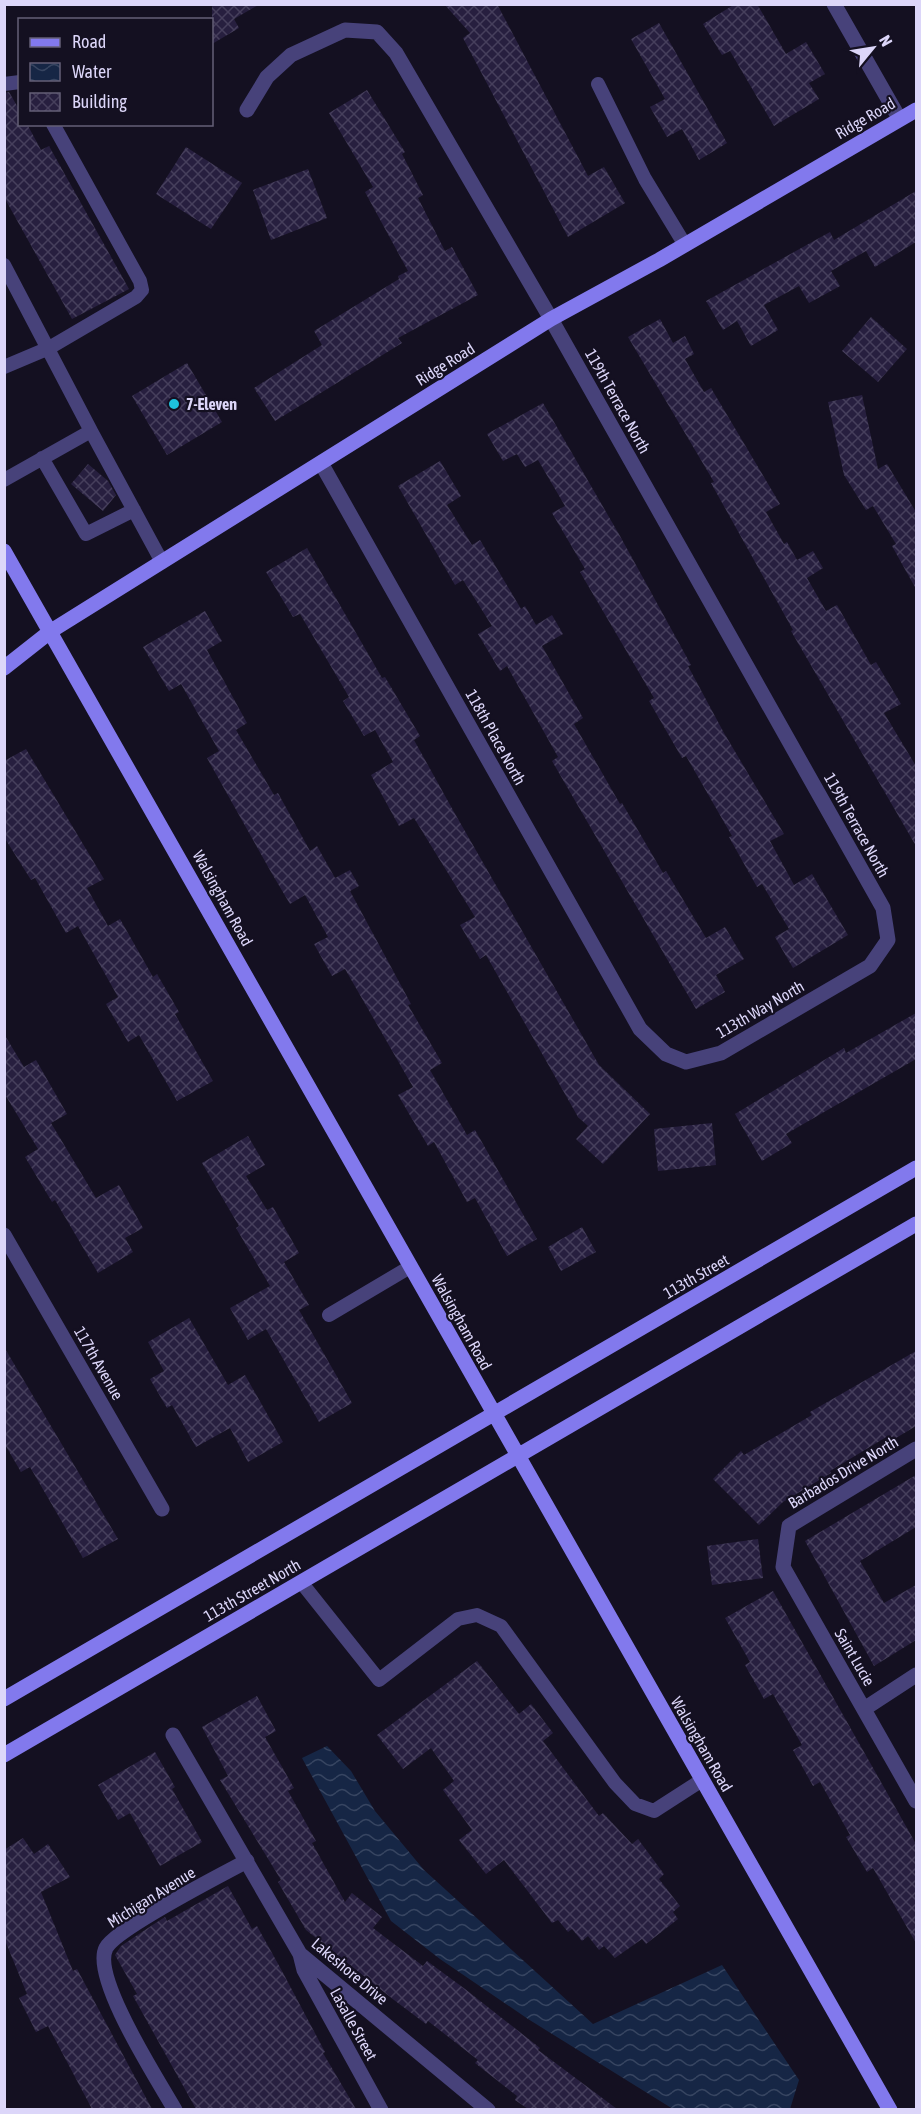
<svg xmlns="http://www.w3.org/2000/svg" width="921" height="2114" viewBox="0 0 921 2114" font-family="'Asap Condensed',sans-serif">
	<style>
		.water { fill: url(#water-waves) }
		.building { fill: url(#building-cross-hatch) }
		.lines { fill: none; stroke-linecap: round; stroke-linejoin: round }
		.lane { stroke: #47427a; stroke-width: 14 }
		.street { stroke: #47427a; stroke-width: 15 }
		.secondary { stroke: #8279ed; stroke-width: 15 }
		.poi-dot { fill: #1ec1dd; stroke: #141021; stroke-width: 2 }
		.labels { text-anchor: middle; stroke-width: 4.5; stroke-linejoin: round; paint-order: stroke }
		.street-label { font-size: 16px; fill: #dcd6f9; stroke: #141021 }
		.poi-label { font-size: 16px; font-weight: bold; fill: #dcd6f9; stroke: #141021; text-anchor: start }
	</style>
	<defs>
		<pattern id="water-waves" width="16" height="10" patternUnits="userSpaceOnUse" patternTransform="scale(1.5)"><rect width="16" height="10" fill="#162645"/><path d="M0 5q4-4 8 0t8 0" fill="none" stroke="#374561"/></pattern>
		<pattern id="building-cross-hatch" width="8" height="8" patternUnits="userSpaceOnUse" patternTransform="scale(1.5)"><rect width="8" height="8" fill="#271f3f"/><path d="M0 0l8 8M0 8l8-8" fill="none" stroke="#463f5c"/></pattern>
	</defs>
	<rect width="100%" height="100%" fill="#141021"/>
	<path class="water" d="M327,1746L351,1771L375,1811L424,1870L593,2024L722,1965L799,2080L790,2109H673L528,2019L440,1959L391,1921L302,1758Z"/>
	<path class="building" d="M212,4H260L234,19L239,28L212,44Z
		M444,4H497L588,176L604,167L625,203L568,237L463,38L470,33Z
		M735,4H757L786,54L806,42L825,74L809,83L819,99L774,126L730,51L722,55L703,24Z
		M659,23L727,143L699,160L682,129L667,137L650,107L665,99L631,39Z
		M367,90L405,152L402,154L423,195L418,198L445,251L452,247L478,295L398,338L402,343L275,421L254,388L322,345L314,331L399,279L398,276L408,271L365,192L373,187L329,113Z
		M9,92L20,111V124H27L41,150L49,146L129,289L72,319L4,197V93Z
		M186,147L242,183L211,229L156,194Z
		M308,169L327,218L271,240L253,190Z
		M916,191V242L875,267L866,251L831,271L840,286L809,303L799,286L764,305L778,330L751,346L737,321L723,330L706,301L830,232L834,240Z
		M871,317L907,349L878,382L842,351Z
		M660,319L673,343L685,336L694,354L685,359L704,392L711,388L780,504L766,512L784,544L787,542L797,560L813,551L823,568L807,578L826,611L837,605L871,665L876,662L901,704L884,713L916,766V846L791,631L793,630L711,483L714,482L628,337Z
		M187,363L222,422L167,455L132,396Z
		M862,395L878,469L887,464L916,512V589L892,546L896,544L873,506L866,510L844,475L828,402Z
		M543,403L620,536L691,665L688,666L724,733L784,834L770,841L794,885L812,874L848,935L793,968L775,937L789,929L762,884L757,887L729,837L732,836L686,756L682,758L649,701L654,698L580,572L585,569L552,513L565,506L538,460L525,467L517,454L503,461L487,434Z
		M440,461L461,496L447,505L472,545L480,540L521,609L525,606L536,625L552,615L563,634L542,646L583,718L574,724L620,804L622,803L663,873L666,871L706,938L725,927L744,959L716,975L725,992L696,1009L552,761L558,757L507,666L500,671L478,634L492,626L463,580L455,585L398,486Z
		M88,464L108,481L116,495L103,511L71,484Z
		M307,548L382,678L385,677L420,736L414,740L454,812L599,1065L650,1114L603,1164L576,1139L588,1126L578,1117L486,955L480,959L460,925L475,917L414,818L399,826L371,775L393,762L375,730L364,736L343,701L349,697L300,614L293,617L266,572Z
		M205,611L222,641L207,650L247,723L236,730L274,795L278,793L310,851L317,846L335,878L350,870L359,886L350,891L411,1004L408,1005L442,1063L430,1070L467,1135L475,1130L537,1239L507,1256L475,1198L467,1202L434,1142L428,1146L398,1095L413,1087L345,969L332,976L314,944L328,937L305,895L290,904L271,872L207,758L219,751L181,684L169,691L143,647Z
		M26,749L104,879L87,888L108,926L120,919L153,977L157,974L179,1012L175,1014L213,1081L177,1101L139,1035L128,1042L106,1004L118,997L78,926L66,933L35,878L31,880L4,837V761Z
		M916,1013V1059L786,1134L792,1143L762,1161L735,1114L844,1048L846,1053Z
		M4,1034L24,1067L36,1060L67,1114L51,1123L96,1198L119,1185L143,1228L125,1238L133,1252L98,1273L55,1200L52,1202L25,1157L38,1149L4,1093Z
		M712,1123L716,1165L658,1171L654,1129Z
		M248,1136L265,1165L246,1176L267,1210L273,1207L299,1253L284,1262L309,1305L299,1310L352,1403L319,1422L266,1329L248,1340L230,1308L270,1286L236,1228L239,1226L202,1163Z
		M582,1227L596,1252L561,1271L548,1247Z
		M189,1318L228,1385L245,1375L283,1442L248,1462L230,1428L196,1447L172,1405L167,1408L150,1379L164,1371L148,1342Z
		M4,1347L118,1539L83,1558L30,1467L21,1472L4,1443Z
		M916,1351V1426L891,1441L888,1436L830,1471L831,1473L783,1502L759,1525L713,1479L741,1451L744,1455L812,1415L810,1412Z
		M916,1475V1527L860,1561L884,1603L916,1585V1640L874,1666L805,1541Z
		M758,1539L763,1578L712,1585L707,1546Z
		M773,1591L916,1844V1943L873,1868L867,1872L846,1837L850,1835L820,1782L813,1786L793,1750L802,1745L773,1694L764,1699L745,1665L750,1662L725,1618Z
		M477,1661L519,1714L531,1704L553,1733L543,1741L599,1816L603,1813L632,1844L638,1839L664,1874L659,1879L680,1906L673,1912L678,1919L646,1944L642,1939L615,1958L604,1946L599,1950L588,1936L582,1941L572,1929L568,1932L558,1920L552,1923L504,1860L486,1874L459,1840L472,1830L443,1790L454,1781L431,1748L403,1769L377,1735Z
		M257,1696L276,1731L265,1737L294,1788L288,1791L316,1841L312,1843L345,1902L352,1893L382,1917L373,1928L423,1966L427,1961L465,1989L540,2048L538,2050L617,2109H528L515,2100L517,2096L475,2063L478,2060L428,2021L426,2024L394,2000L306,1930L278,1882L281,1880L220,1780L228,1776L202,1727Z
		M155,1752L175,1787L172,1789L202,1842L160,1866L130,1813L118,1820L98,1785Z
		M23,1838L34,1854L48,1844L70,1877L41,1892L73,1971L77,1969L152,2109H92L48,2026L36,2032L19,1998L27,1994L4,1938V1850Z
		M228,1886L252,1929L257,1926L282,1971L325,2052L323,2053L356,2109H196L133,1996L137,1994L115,1955L121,1946L154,1924L165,1917L167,1921Z"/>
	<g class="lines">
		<path class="lane" d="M4,84L20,82
			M598,84L645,179L685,245
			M4,265L91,431
			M4,367L49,348L136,297L142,290L140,281L53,124
			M42,458L86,534L134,510
			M4,480L91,431L162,562
			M329,1315L410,1267
			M301,1582L379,1680L458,1619L477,1615L501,1626L615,1783L635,1804L654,1811L702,1780"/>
		<path class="street" d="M834,4L899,118
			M247,110L267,77L291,55L345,30L377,32L396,53L551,319L883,908L888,940L870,966L721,1053L686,1062L666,1054L640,1029L321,463
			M4,1235L162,1509
			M916,1449L789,1526L783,1567L916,1801
			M864,1709L916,1675
			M173,1735L300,1954L488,2110
			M300,1954L304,1970L381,2110
			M175,2110C158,2080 91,1977 106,1948C117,1928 221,1875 247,1861"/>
		<path class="secondary" d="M4,551L890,2110
			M4,668L51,631L551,319L659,260L916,110
			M4,1699L916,1168
			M4,1755L916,1224"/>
	</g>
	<circle class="poi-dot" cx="174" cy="404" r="6"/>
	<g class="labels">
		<g class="street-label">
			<text transform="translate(865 118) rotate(-30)" y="6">Ridge Road</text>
			<text transform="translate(445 364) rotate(-32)" y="6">Ridge Road</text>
			<text transform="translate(618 401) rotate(61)" y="6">119th Terrace North</text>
			<text transform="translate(496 737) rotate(61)" y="6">118th Place North</text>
			<text transform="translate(857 825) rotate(61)" y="6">119th Terrace North</text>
			<text transform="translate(223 898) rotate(61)" y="6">Walsingham Road</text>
			<text transform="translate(760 1009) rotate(-30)" y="6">113th Way North</text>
			<text transform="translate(696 1276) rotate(-30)" y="6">113th Street</text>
			<text transform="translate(462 1322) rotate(61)" y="6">Walsingham Road</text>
			<text transform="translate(99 1363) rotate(60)" y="6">117th Avenue</text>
			<text transform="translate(843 1472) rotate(-31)" y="6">Barbados Drive North</text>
			<text transform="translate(252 1590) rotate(-30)" y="6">113th Street North</text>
			<text transform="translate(855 1657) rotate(60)" y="6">Saint Lucie</text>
			<text transform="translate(702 1744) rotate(60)" y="6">Walsingham Road</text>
			<text transform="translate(151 1897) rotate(-32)" y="6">Michigan Avenue</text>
			<text transform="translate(350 1971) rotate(40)" y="6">Lakeshore Drive</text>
			<text transform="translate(354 2024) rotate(61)" y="6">Lasalle Street</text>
		</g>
		<g class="poi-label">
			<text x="186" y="410">7-Eleven</text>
		</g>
	</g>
	<rect width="921" height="2114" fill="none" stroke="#dcd6f9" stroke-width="12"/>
	<rect x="18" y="18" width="195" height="108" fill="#141021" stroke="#645f77" stroke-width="1.5"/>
	<rect x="30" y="38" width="30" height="9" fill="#8279ed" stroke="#645f77" stroke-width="1.5"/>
	<text x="72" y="48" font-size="18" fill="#dcd6f9">Road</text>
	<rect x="30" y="63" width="30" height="18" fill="url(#water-waves)" stroke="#645f77" stroke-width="1.5"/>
	<text x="72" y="78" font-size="18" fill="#dcd6f9">Water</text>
	<rect x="30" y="93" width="30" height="18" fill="url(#building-cross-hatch)" stroke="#645f77" stroke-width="1.5"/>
	<text x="72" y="108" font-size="18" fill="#dcd6f9">Building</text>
	<g transform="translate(873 48) rotate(60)" stroke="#141021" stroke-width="4.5" paint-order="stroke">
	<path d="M0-4.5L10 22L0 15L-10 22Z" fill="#dcd6f9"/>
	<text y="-9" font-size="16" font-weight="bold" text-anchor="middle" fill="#dcd6f9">N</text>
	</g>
</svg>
